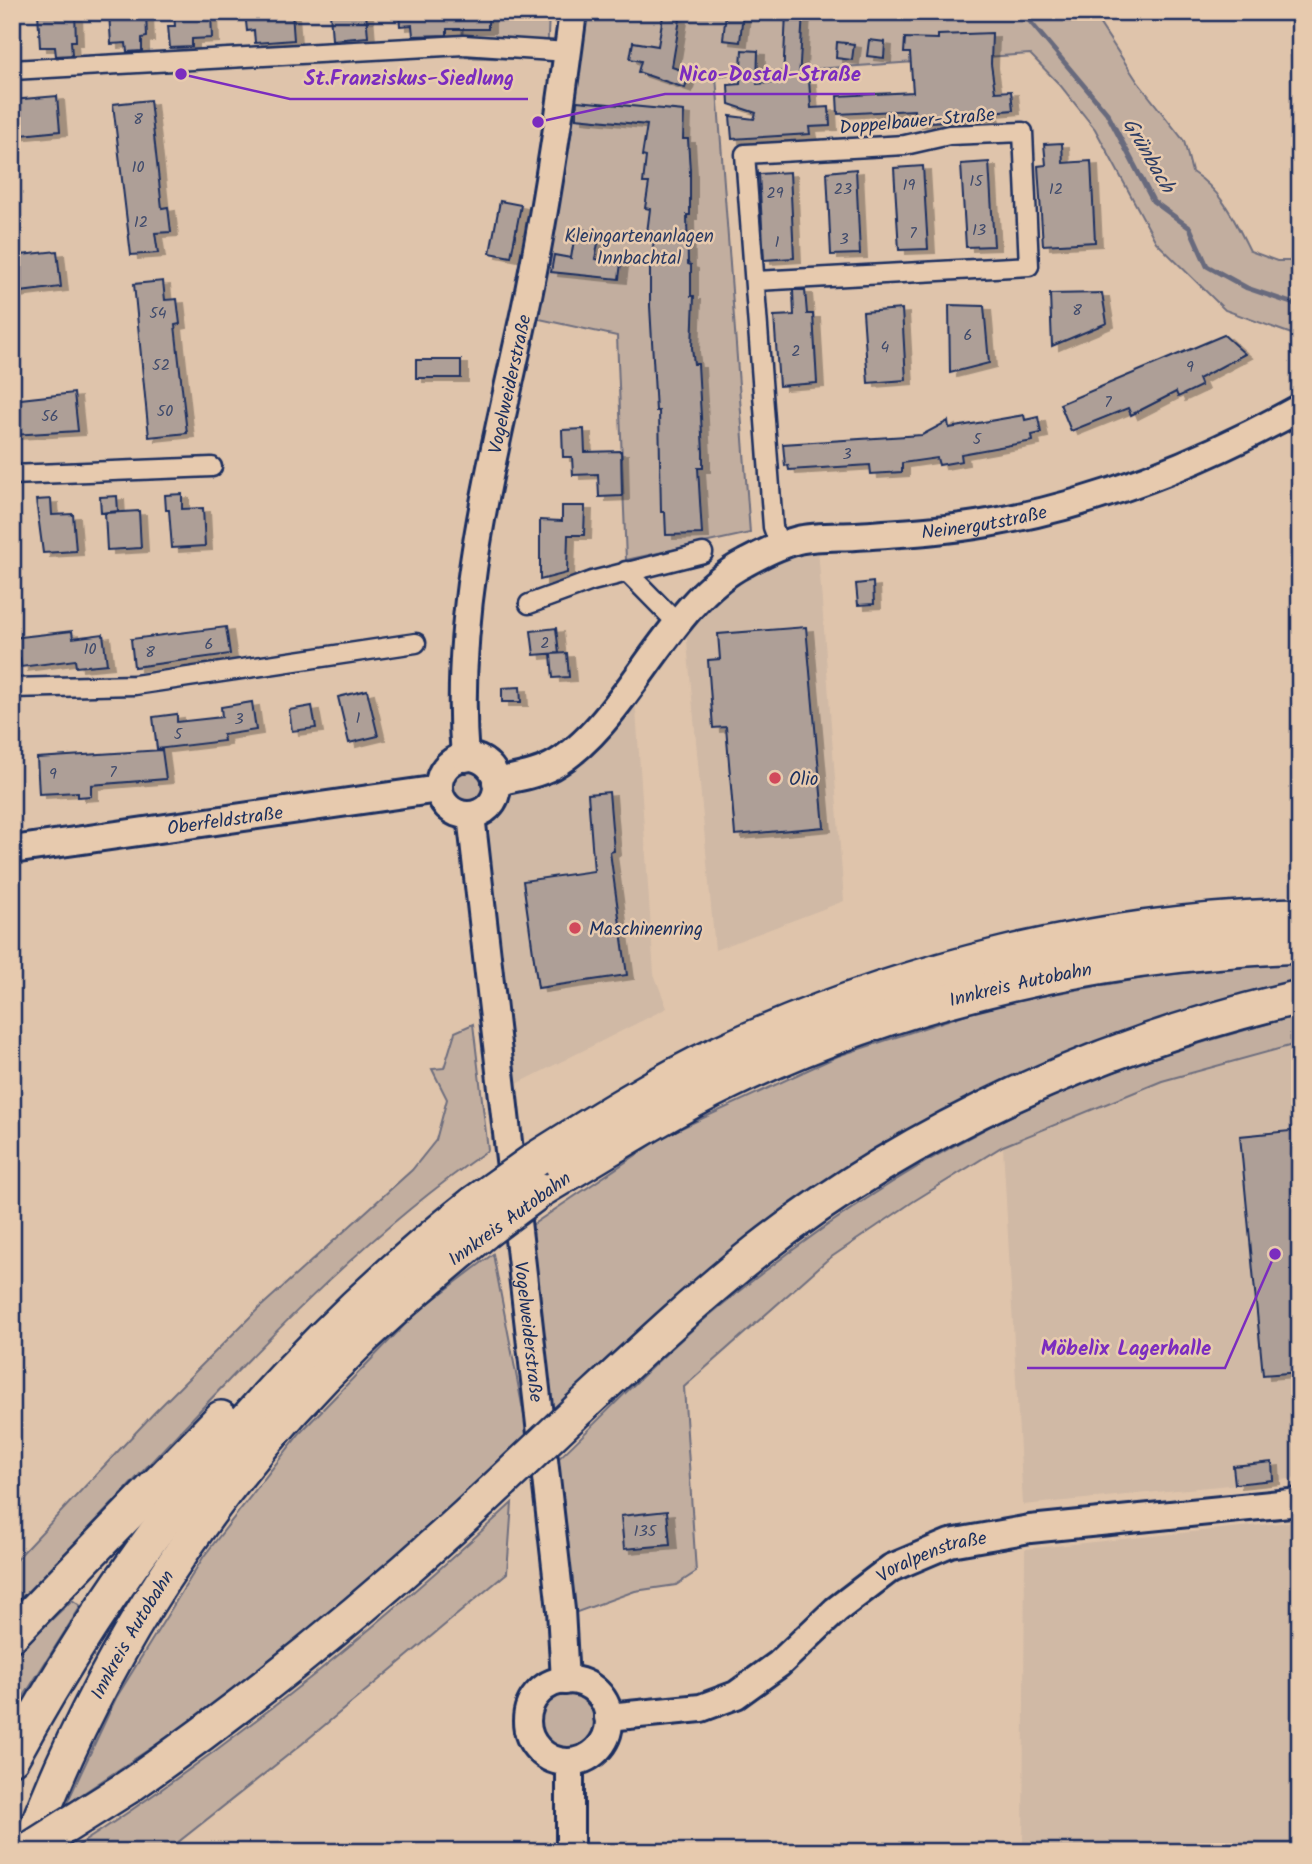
<svg xmlns="http://www.w3.org/2000/svg" width="1312" height="1864" viewBox="0 0 1312 1864" font-family="Kalam,sans-serif">
	<style>
		.built { fill: #d0b9a5 }
		.green { fill: #c2ae9f; stroke: #6e6e7e; stroke-width: 2 }
		.lines { fill: none; stroke-linecap: round; stroke-linejoin: round }
		.stream { stroke: #686a7d; stroke-width: 5 }
		.building { fill: #ae9f97; stroke: #1b2f5e; stroke-width: 2; filter: url(#shadow) }
		.street-casing { stroke: #1b2f5e; stroke-width: 23 }
		.secondary-casing { stroke: #1b2f5e; stroke-width: 32 }
		.highway-casing { stroke: #1b2f5e; stroke-width: 38 }
		.street { stroke: #e7caae; stroke-width: 18 }
		.secondary { stroke: #e7caae; stroke-width: 26 }
		.highway { stroke: #e7caae; stroke-width: 33 }
		.highway-bridge-casing { stroke: #1b2f5e; stroke-width: 38; stroke-linecap: butt }
		.highway-bridge { stroke: #e7caae; stroke-width: 33 }
		.poi-dot { fill: #d1495b; stroke: #e7caae; stroke-width: 2.5 }
		.labels { text-anchor: middle; stroke-width: 5; stroke-linejoin: round; paint-order: stroke }
		.number-label { font-size: 16px; fill: #404b6c }
		.street-label { font-size: 19px; fill: #1b2f5e; stroke: #e7caae }
		.park-label { font-size: 19px; fill: #2c3c64; stroke: #e7caae }
		.poi-label { font-size: 19px; fill: #1b2f5e; stroke: #e7caae; text-anchor: start }
		.water-label { font-size: 21px; font-style: italic; fill: #2e3e66; stroke: #e7caae }
		.leader { fill: none; stroke: #7b2cbf; stroke-width: 2.5 }
		.callout-dot { fill: #7b2cbf; stroke: #e7caae; stroke-width: 2.5 }
		.callout-label { font-size: 21px; text-anchor: middle; font-weight: bold; fill: #7b2cbf; stroke: #e7caae; stroke-width: 5; stroke-linejoin: round; paint-order: stroke }
	</style>
	<defs>
		<filter id="shadow"><feDropShadow dx="7" dy="4" stdDeviation="0" flood-color="#0004"/></filter>
	</defs>
	<rect width="100%" height="100%" fill="#dfc4ab"/>
	<filter id="ink" filterUnits="userSpaceOnUse"><feTurbulence type="fractalNoise" baseFrequency=".0143" numOctaves="2"/><feDisplacementMap in="SourceGraphic" scale="14" xChannelSelector="R" yChannelSelector="G"/><feConvolveMatrix kernelMatrix="1 2 1 2 8 2 1 2 1" color-interpolation-filters="sRGB"/></filter>
	<g filter="url(#ink)">
		<path class="built" d="M818,548L844,901L715,950L686,631L721,592L763,563Z
			M635,695L654,974L667,1008L513,1086L487,848L494,813L509,793L561,773Z
			M1300,1043V1478L1023,1505L1003,1146L1162,1081Z
			M1300,1521V1852H1023L1025,1549Z"/>
		<path class="green" d="M463,12H549L547,60L462,57Z
			M581,12H1092L1137,81L1184,141L1192,172C1222,191 1234,219 1250,251L1277,261H1300V337L1225,310L1156,242L1095,129L1060,85L1030,54L716,76L750,533L626,560L617,336L535,318Z
			M451 785a16 16 0 1 1 32 0a16 16 0 1 1-32 0Z
			M1300,962V985L970,1099L551,1414L529,1227L666,1135L838,1056L997,1004L1160,975Z
			M1300,1015V1043L1162,1081L1003,1146L914,1201L827,1260L684,1387L696,1572L676,1585L635,1591L569,1615L552,1465C607,1413 659,1356 718,1308C815,1229 919,1158 1034,1105C1118,1066 1210,1039 1300,1015Z
			M473,1024L488,1150C306,1276 168,1453 12,1607V1564L154,1413L256,1311L412,1170L436,1140L447,1099L432,1069L444,1068L455,1032Z
			M493,1254L528,1436L385,1570L248,1683L66,1805L116,1698L204,1556L300,1433L418,1311Z
			M512,1503L507,1573L302,1744L167,1851L68,1852C227,1750 374,1632 512,1503Z
			M72,1600L81,1606L12,1715V1658Z
			M538 1720a30 30 0 1 1 60 0a30 30 0 1 1-60 0Z"/>
		<g class="lines">
			<path class="stream" d="M1022,12L1107,113L1153,201L1190,228L1207,266L1247,288L1300,306"/>
		</g>
		<path class="building" d="M38,12H75L76,41H71L72,55L56,56L55,47H40Z
			M109,12H146L147,37L142,38V51L127,52L126,43L111,44Z
			M174,12H211L212,38L192,39V47L170,48L168,26H175Z
			M245,12H292L294,40L255,43L254,30L247,31Z
			M330,12H366L368,37L332,40Z
			M399,12L488,14V29H447V35L413,36L412,25L400,26Z
			M726,12H743L740,42L723,40Z
			M786,12H803L799,80H809L811,108L829,107L830,126L809,127L810,134L732,139L730,116L754,119L756,113L729,104L728,85L740,84L742,50L758,51L757,84L783,82Z
			M663,16L680,19L672,67L689,73L685,88L638,72L641,61L630,59L633,42L658,46Z
			M992,33L991,64L995,92L1011,91L1013,110L991,112L992,118L915,123L914,110L838,114L837,96L913,92L910,53H904L905,38L938,39V35Z
			M869,40L885,42L884,58L867,56Z
			M837,42L854,44L852,60L836,58Z
			M57,96L60,131L12,136V100Z
			M150,100L162,208L168,207L171,232L155,233L158,253L131,255L113,104Z
			M577,101L684,111L683,139H688L690,171V215H687L688,264L691,265V296H694L692,348L694,364H698L703,452V468H698L702,534L666,535L665,512H661L659,411H656L650,306V266L655,234L647,233L650,209L645,208L649,183H643L646,157L642,156L647,125L576,118Z
			M1062,143L1063,163L1091,161L1095,242L1043,245L1038,166L1046,165L1044,144Z
			M989,162L994,246L966,247L961,164Z
			M923,166L928,249L899,250L894,168Z
			M856,169L860,254L831,255L827,172Z
			M790,172L794,258L764,260L759,174Z
			M500,201L521,205L511,257L490,253Z
			M576,228L600,233L595,259L621,263L619,279L551,272L554,255L571,258Z
			M57,251L61,287L12,293V256Z
			M163,281L165,300L177,299L180,324L175,325L187,433L149,437L134,284Z
			M793,290H805L807,314H813L817,383L779,386L774,316L794,315Z
			M1102,293L1107,323L1052,346L1050,294Z
			M949,305L984,306L989,363L950,373Z
			M902,309L906,380L868,383L863,312Z
			M1224,335L1245,354L1198,379L1201,386L1178,397L1176,392L1131,415L1128,408L1071,431L1060,404Z
			M416,360H461V378H416Z
			M74,393L78,431L12,435V400Z
			M1024,415L1025,420L1038,417L1041,433L1032,435L1033,441L961,454L962,461L939,465L937,458L902,463V472L871,474L870,465L789,470L788,465L785,466L783,444L922,435L948,421L949,428Z
			M584,429L585,452L621,451L622,496L599,497L598,474L573,475L572,457H563L562,430Z
			M182,494V509L203,508L205,546L172,548L169,510H166L165,495Z
			M117,496L118,511L101,513L100,497Z
			M51,499L52,515L73,514L76,551L43,553L36,500Z
			M562,506H585L584,535H568L567,573L540,580V520L562,521Z
			M139,511L141,548L107,550L105,513Z
			M873,582L874,604L858,605L856,584Z
			M226,627L230,654L134,667L131,639Z
			M806,627L824,827L735,835L726,727L713,728L708,660L720,659L718,634Z
			M556,628L559,653L534,655L531,631Z
			M72,631L73,638L103,634L107,664L76,667L75,660L21,667L20,659L12,657V638Z
			M567,653L569,677L553,678L551,654Z
			M520,687L521,702H502V688Z
			M367,690L378,736L349,743L338,697Z
			M252,702L256,730L223,735L224,741L157,749L153,717L177,714V722L222,717L221,707Z
			M312,706L316,728L292,731L289,710Z
			M162,750L166,779L91,785V796L78,797V792L39,794L37,758Z
			M609,792L614,851L610,852L627,975L538,988L523,881L594,871L588,794Z
			M1300,1130V1372L1263,1375L1240,1136Z
			M1272,1462L1273,1480L1235,1484L1233,1466Z
			M667,1511L670,1545L624,1549L621,1516Z"/>
		<g class="lines">
			<defs>
				<path id="street" d="M12,70L464,45L568,52
					M756,281L1029,266L1023,132L949,135L905,145L745,154L773,527L780,546
					M12,475L212,467
					M626,571L678,624
					M529,604L592,581L703,553
					M12,688L135,685L416,643"/>
				<g id="secondary">
					<circle cx="468" cy="786" r="29"/>
					<path id="s1" d="M465,758C452,603 497,446 528,296C547,202 561,107 573,12"/>
					<path id="s2" d="M496,782C515,778 535,775 552,766C626,725 667,602 745,563C762,554 779,545 798,540C816,536 837,537 856,536C900,533 944,531 988,523C1098,504 1202,462 1300,408"/>
					<path id="s3" d="M471,815L561,1610L565,1681"/>
					<path id="s4" d="M12,850L439,789"/>
					<circle cx="568" cy="1721" r="41"/>
					<path id="s5" d="M608,1717L701,1708L736,1695L779,1664L836,1610L891,1568L950,1543L1030,1529L1300,1502"/>
					<path d="M570,1852V1762"/>
				</g>
				<g id="highway">
					<path d="M537,1158C597,1120 657,1082 721,1052C902,968 1101,920 1300,915"/>
					<path id="s6" d="M541,1190C603,1153 665,1113 730,1082C906,997 1105,954 1300,946"/>
					<path d="M579,1409C637,1355 695,1300 757,1251C916,1126 1104,1043 1300,997"/>
					<path d="M12,1634L221,1418"/>
					<path d="M12,1758C129,1543 281,1355 474,1203"/>
					<path d="M128,1787C261,1694 385,1593 503,1481"/>
					<path id="s7" d="M27,1852C97,1662 211,1484 357,1344C398,1304 441,1269 485,1232"/>
				</g>
			</defs>
			<use href="#street" class="street-casing"/>
			<use href="#secondary" class="secondary-casing"/>
			<use href="#highway" class="highway-casing"/>
			<use href="#street" class="street"/>
			<use href="#secondary" class="secondary"/>
			<use href="#highway" class="highway"/>
			<defs>
				<path id="highway-bridge" d="M474,1203L537,1158
					M485,1232L541,1190
					M503,1481L579,1409
					M25,1852L128,1787"/>
			</defs>
			<use href="#highway-bridge" class="highway-bridge-casing"/>
			<use href="#highway-bridge" class="highway-bridge"/>
		</g>
	</g>
	<g class="poi-dot">
		<circle cx="775" cy="778" r="7"/>
		<circle cx="575" cy="928" r="7"/>
	</g>
	<g class="labels">
		<g class="number-label">
			<text x="138" y="124">8</text>
			<text x="138" y="172">10</text>
			<text x="976" y="186">15</text>
			<text x="909" y="190">19</text>
			<text x="843" y="194">23</text>
			<text x="1056" y="194">12</text>
			<text x="775" y="198">29</text>
			<text x="141" y="227">12</text>
			<text x="979" y="235">13</text>
			<text x="913" y="238">7</text>
			<text x="844" y="244">3</text>
			<text x="777" y="247">1</text>
			<text x="1077" y="315">8</text>
			<text x="158" y="318">54</text>
			<text x="968" y="340">6</text>
			<text x="885" y="352">4</text>
			<text x="796" y="356">2</text>
			<text x="161" y="370">52</text>
			<text x="1190" y="372">9</text>
			<text x="1108" y="407">7</text>
			<text x="165" y="416">50</text>
			<text x="50" y="421">56</text>
			<text x="977" y="444">5</text>
			<text x="847" y="459">3</text>
			<text x="545" y="648">2</text>
			<text x="209" y="649">6</text>
			<text x="90" y="654">10</text>
			<text x="150" y="657">8</text>
			<text x="358" y="723">1</text>
			<text x="239" y="724">3</text>
			<text x="178" y="739">5</text>
			<text x="113" y="777">7</text>
			<text x="53" y="779">9</text>
			<text x="645" y="1536">135</text>
		</g>
		<g class="street-label">
			<text transform="translate(917 120) rotate(-5)" y="7">Doppelbauer-Straße</text>
			<text dy="7" stroke="none"><textPath href="#s1" startOffset="378">Vogelweiderstraße</textPath></text>
			<text dy="7" stroke="none"><textPath href="#s2" startOffset="586">Neinergutstraße</textPath></text>
			<text dy="7" stroke="none"><textPath href="#s4" startOffset="215">Oberfeldstraße</textPath></text>
			<text dy="7" stroke="none"><textPath href="#s6" startOffset="525">Innkreis Autobahn</textPath></text>
			<text transform="translate(509 1218) rotate(-36)" y="7">Innkreis Autobahn</text>
			<text dy="7" stroke="none"><textPath href="#s3" startOffset="520">Vogelweiderstraße</textPath></text>
			<text dy="7" stroke="none"><textPath href="#s5" startOffset="374">Voralpenstraße</textPath></text>
			<text dy="7" stroke="none"><textPath href="#s7" startOffset="242">Innkreis Autobahn</textPath></text>
		</g>
		<g class="park-label">
			<text x="639" y="242">Kleingartenanlagen<tspan x="639" dy="22">Innbachtal</tspan></text>
		</g>
		<g class="poi-label">
			<text x="789" y="785">Olio</text>
			<text x="589" y="935">Maschinenring</text>
		</g>
		<g class="water-label">
			<text transform="translate(1149 155) rotate(60)" y="7">Grünbach</text>
		</g>
	</g>
	<path class="leader" d="M538 122L665 94H875M181 74L290 99H528M1275 1254L1225 1368H1027"/>
	<g class="callout-dot">
		<circle cx="538" cy="122" r="7"/>
		<circle cx="181" cy="74" r="7"/>
		<circle cx="1275" cy="1254" r="7"/>
	</g>
	<g class="callout-label">
		<text x="770" y="81">Nico-Dostal-Straße</text>
		<text x="409" y="85">St.Franziskus-Siedlung</text>
		<text x="1126" y="1355">Möbelix Lagerhalle</text>
	</g>
	<rect width="1312" height="1864" fill="none" stroke="#e7caae" stroke-width="42"/>
	<rect x="21" y="21" width="1270" height="1822" fill="none" stroke="#1b2f5e" stroke-width="2.5" filter="url(#ink)"/>
</svg>
